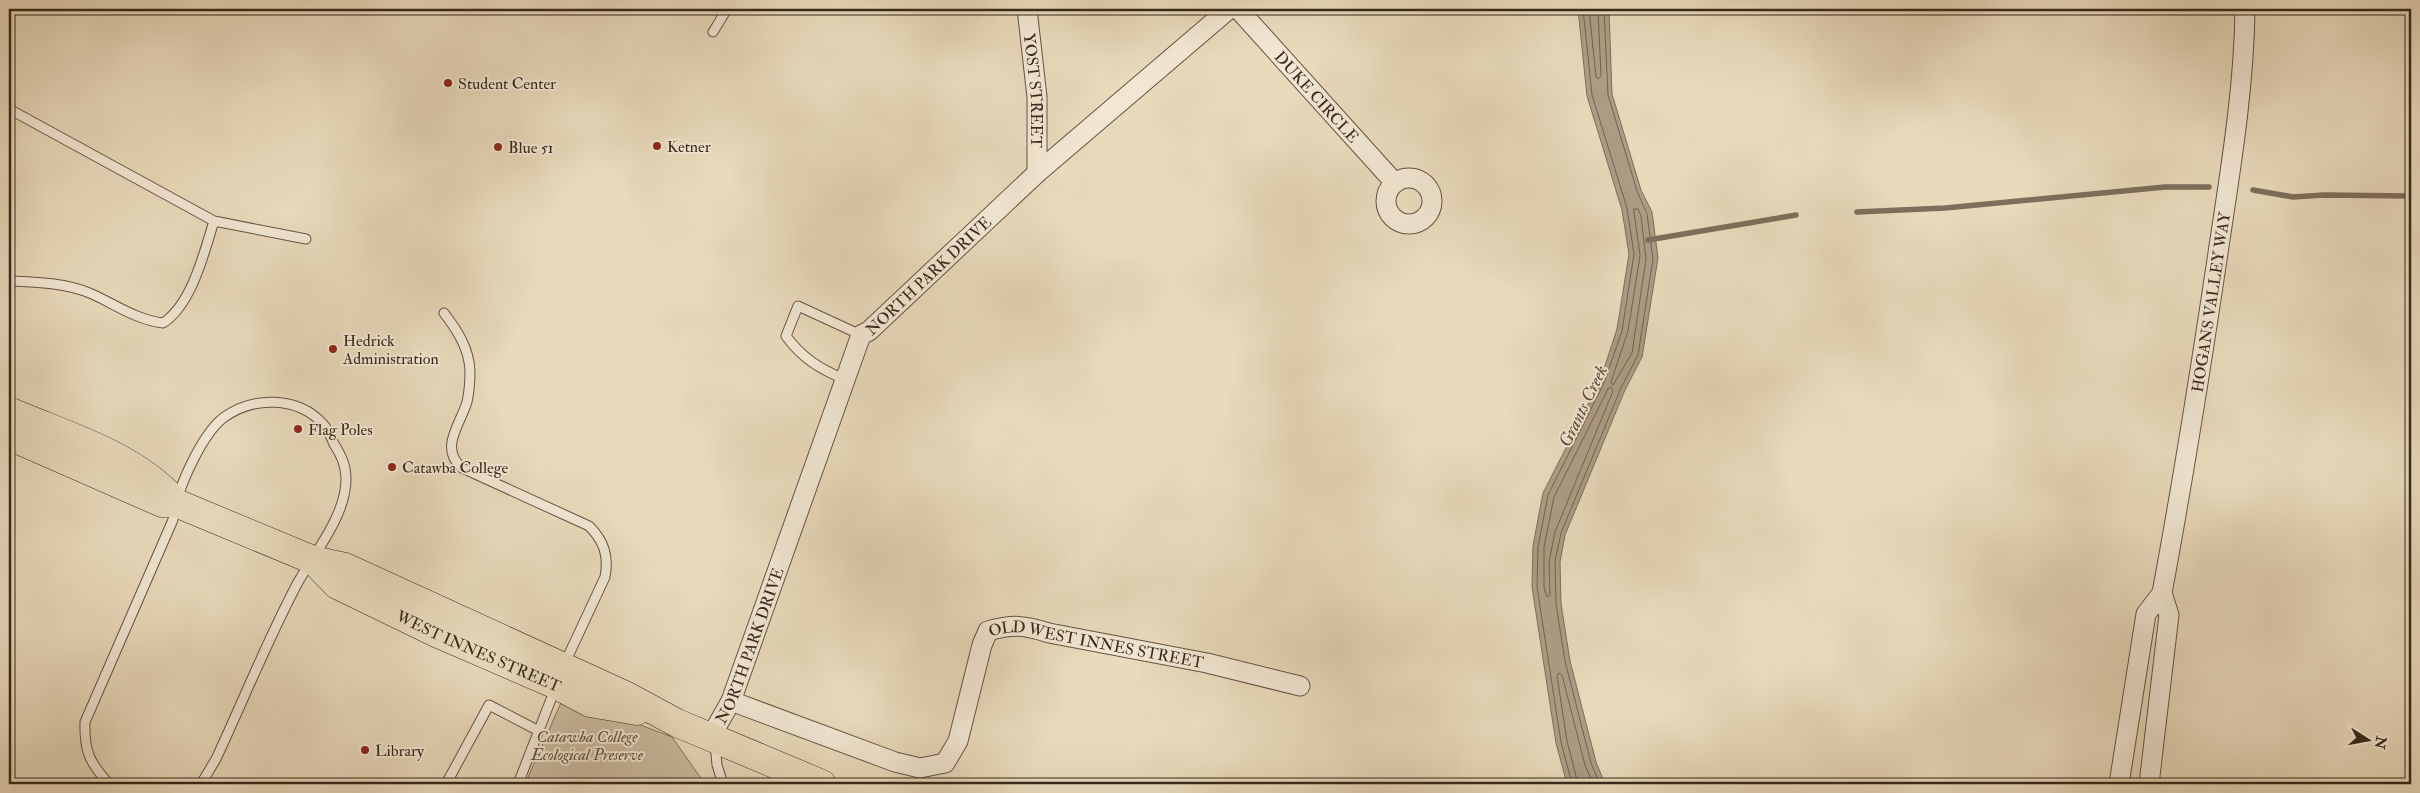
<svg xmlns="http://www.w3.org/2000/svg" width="2420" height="793" viewBox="0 0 2420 793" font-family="'IM FELL Double Pica',serif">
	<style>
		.green { fill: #cbbca1; stroke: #82725e }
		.water { fill: #ad9d85; stroke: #7e6e5b }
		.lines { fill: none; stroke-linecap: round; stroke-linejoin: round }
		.shore { stroke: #726250; stroke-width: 1 }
		.stream { stroke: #7e6e5b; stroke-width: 5.5 }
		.lane-casing { stroke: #645443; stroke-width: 11 }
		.street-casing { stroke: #645443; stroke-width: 21 }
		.primary-casing { stroke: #38281b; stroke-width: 29 }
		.lane { stroke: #f1e7d3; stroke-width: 9 }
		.street { stroke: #f1e7d3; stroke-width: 19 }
		.primary { stroke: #e9dabc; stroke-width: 28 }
		.poi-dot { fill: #8f2418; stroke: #f1e7d3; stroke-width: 2 }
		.labels { text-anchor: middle; stroke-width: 4; stroke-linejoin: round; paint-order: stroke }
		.poi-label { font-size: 16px; fill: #38281b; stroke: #f1e7d3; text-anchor: start }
		.street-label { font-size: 16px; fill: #38281b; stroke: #f1e7d3 }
		.park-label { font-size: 16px; font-style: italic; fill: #5d4d3c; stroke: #f1e7d3 }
		.water-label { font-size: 18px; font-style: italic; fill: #5b4b3b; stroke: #f1e7d3 }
	</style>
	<rect width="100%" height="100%" fill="#e9dabc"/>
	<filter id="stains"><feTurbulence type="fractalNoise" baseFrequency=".004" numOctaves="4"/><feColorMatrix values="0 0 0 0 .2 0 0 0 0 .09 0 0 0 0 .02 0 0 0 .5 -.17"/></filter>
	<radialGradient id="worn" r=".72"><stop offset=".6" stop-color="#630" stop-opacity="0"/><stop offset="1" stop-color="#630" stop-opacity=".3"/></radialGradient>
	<path class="green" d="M564,696L672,737L705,784H525Z"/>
	<path class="water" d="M1578,9H1608L1609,11L1612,94L1641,190L1652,212L1658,258L1642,357L1625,390L1565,535L1560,562L1561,604L1570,661L1596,762L1605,784H1567L1556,743L1532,587L1533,546L1543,493L1600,381L1617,329L1629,254L1622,210L1587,96Z"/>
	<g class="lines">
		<path class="shore" d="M1589,9L1596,77L1598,79L1601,76L1598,9
			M1634,209H1638L1641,216L1646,259L1632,353L1613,385L1611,382L1628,331L1640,256Z
			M1611,387L1613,391L1555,532L1549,562L1550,595L1547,597L1544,587V547L1554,497L1608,389Z
			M1572,784L1561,742L1537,587L1538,547L1548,495L1604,383L1622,331L1634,254L1627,208L1592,95L1583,9
			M1578,784L1567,741L1557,676L1559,673L1562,675L1585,765L1593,784
			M1600,784L1591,763L1565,661L1556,604L1555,561L1561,533L1621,388L1638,355L1653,259L1647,214L1637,191L1608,95L1604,9"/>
		<path class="stream" d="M2253,190L2293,197L2324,195L2411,196
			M1857,212L1945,208L2165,187H2209
			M1648,240L1796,215"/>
		<defs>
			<path id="lane" d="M713,32L727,9
				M9,109L214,221L306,239
				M9,281C36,282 67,283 92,294C116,305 137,320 163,323C192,304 204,253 214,221
				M444,313C457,330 469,348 470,371C470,380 469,393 467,402C460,425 439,448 462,468L589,526C604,541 609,556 605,577L564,665
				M844,379C820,369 802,358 786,336L798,306L861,335
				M715,743L717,765L723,784
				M109,784C90,763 84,752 85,722L172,522C175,516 174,509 176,503C183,478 203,434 223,418C253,396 298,396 323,424C328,429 331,437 334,444C341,455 346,465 346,479C346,516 314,553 297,584C267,641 243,701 216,759L201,784
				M446,784L489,705L539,731
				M518,784L555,689"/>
			<g id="street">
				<path id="s1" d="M1027,9L1037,97V173"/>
				<path id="s2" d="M1238,9L1395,183"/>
				<circle cx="1409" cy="201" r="23"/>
				<path id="s3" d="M2162,593C2183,480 2201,367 2218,253C2230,172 2244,91 2245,9"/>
				<path id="s4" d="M731,701L895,762L920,768L945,763L958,741L982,645L988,631C1013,624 1024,625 1049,633L1207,663L1300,686"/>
				<path id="s5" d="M710,738L731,701L861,335L869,331L1037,173L1229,9"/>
				<path d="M2119,784L2146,614L2162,593L2169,615L2149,784"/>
			</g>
			<g id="primary">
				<path d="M9,411C64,435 130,453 172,498"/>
				<path d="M9,436L162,503H176L313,560L345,567L627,696L677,723L822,784"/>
				<path id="s6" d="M313,560L337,585L436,633L556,685L590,703L637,711"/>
			</g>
		</defs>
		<use href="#lane" class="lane-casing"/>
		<use href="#street" class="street-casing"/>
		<use href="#primary" class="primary-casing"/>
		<use href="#lane" class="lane"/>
		<use href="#street" class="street"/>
		<use href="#primary" class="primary"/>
	</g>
	<g class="poi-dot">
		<circle cx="448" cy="83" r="5"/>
		<circle cx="657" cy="146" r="5"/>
		<circle cx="498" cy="147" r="5"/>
		<circle cx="333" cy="349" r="5"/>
		<circle cx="298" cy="429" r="5"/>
		<circle cx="392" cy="467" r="5"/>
		<circle cx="365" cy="750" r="5"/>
	</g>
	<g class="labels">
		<g class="poi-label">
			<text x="458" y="89">Student Center</text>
			<text x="667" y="152">Ketner</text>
			<text x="508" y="153">Blue 51</text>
			<text x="343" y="346">Hedrick<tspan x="343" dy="18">Administration</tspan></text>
			<text x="308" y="435">Flag Poles</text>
			<text x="402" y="473">Catawba College</text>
			<text x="375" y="756">Library</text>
		</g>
		<g class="street-label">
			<text dy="6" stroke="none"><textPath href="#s1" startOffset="82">YOST STREET</textPath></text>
			<text dy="6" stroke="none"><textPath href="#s2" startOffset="118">DUKE CIRCLE</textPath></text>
			<text dy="6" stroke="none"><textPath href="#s5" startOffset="521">NORTH PARK DRIVE</textPath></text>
			<text dy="6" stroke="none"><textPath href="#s3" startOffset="295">HOGANS VALLEY WAY</textPath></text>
			<text dy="6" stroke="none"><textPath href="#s5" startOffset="101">NORTH PARK DRIVE</textPath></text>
			<text dy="6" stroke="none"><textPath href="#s4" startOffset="476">OLD WEST INNES STREET</textPath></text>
			<text dy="6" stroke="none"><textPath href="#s6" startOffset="191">WEST INNES STREET</textPath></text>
		</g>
		<g class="park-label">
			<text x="587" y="742">Catawba College<tspan x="587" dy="18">Ecological Preserve</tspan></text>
		</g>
		<g class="water-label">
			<text transform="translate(1583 406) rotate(-64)" y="6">Grants Creek</text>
		</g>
	</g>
	<rect width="2420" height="793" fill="none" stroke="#e9dabc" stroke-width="30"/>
	<rect x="10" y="10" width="2400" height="773" fill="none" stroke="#38281b" stroke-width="2.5"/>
	<rect x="15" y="15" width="2390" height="763" fill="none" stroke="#38281b"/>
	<g transform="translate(2368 740) rotate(101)" stroke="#f1e7d3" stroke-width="4" paint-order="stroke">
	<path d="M0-4L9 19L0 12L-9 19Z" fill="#38281b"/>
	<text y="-8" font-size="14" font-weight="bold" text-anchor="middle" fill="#38281b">N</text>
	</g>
	<rect width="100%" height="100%" filter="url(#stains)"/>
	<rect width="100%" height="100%" fill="url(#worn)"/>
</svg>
